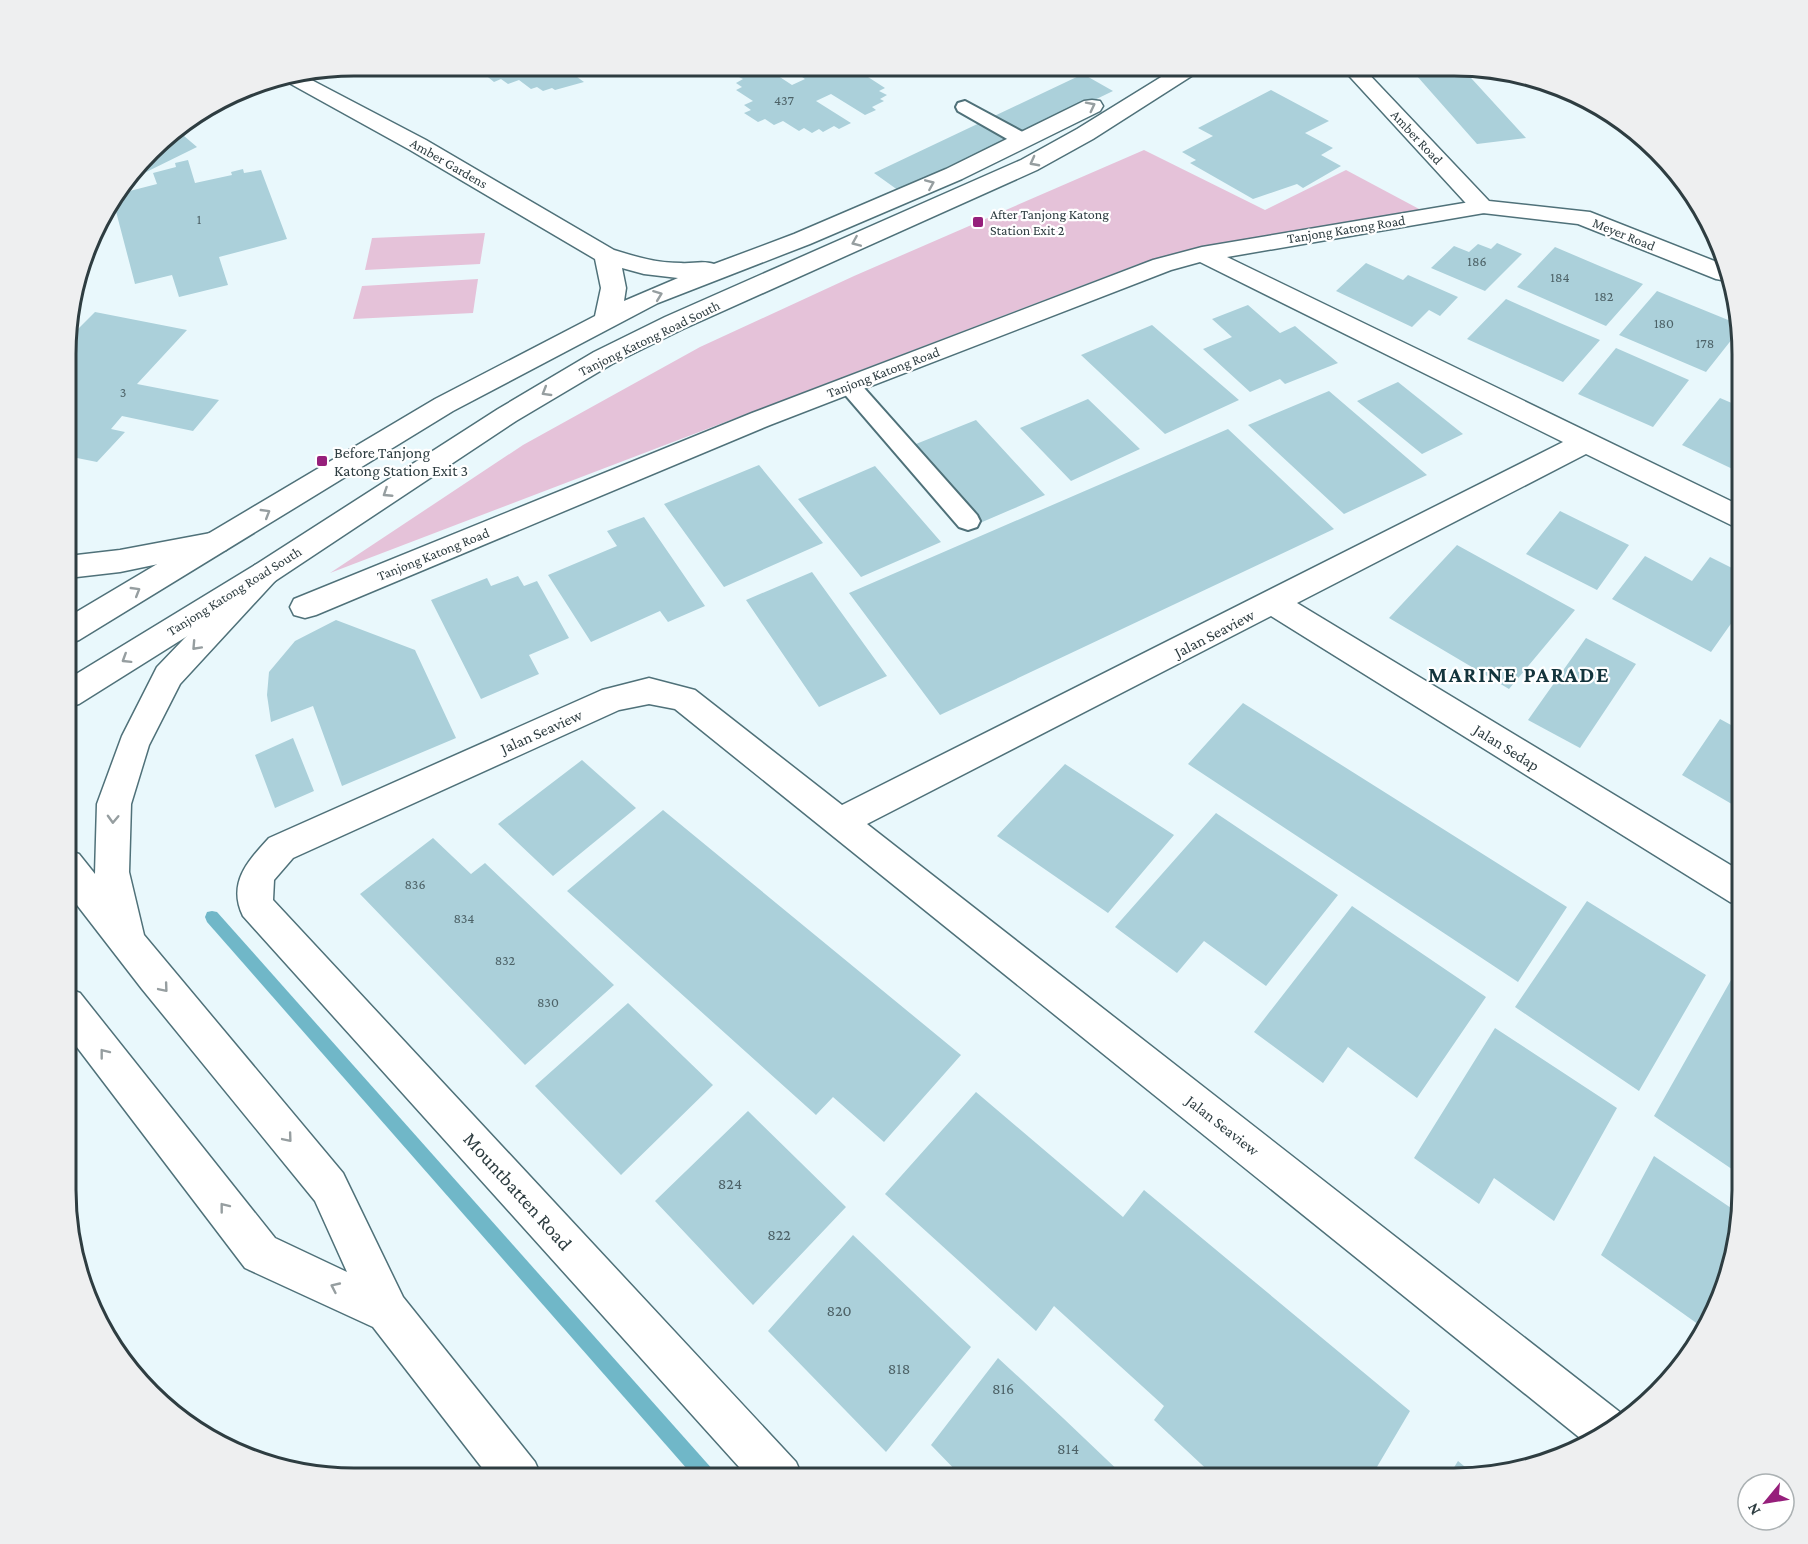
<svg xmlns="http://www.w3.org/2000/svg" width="1808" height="1544" viewBox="0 0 1808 1544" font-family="'Crimson Pro',serif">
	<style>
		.green { fill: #e5c2d9 }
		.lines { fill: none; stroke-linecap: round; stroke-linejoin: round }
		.stream { fill: #70b7c8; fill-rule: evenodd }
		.building { fill: #abd0da }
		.lane-casing { stroke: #4f7179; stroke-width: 4 }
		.street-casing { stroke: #4f7179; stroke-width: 3 }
		.secondary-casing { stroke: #4f7179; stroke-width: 3 }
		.primary-casing { stroke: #4f7179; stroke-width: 3 }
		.lane { fill: #fff; fill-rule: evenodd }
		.street { fill: #fff; fill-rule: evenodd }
		.secondary { fill: #fff; fill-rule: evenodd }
		.primary { fill: #fff; fill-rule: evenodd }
		.oneway { stroke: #969ea0 }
		.poi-dot { fill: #961f7b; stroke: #fff; stroke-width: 2 }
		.labels { text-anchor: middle; stroke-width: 4.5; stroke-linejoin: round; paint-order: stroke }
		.number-label { font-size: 14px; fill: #4d6267 }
		.far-street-label { font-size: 14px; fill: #2e3d41; stroke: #fff }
		.far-poi-label { font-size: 14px; fill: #2e3d41; stroke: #fff; text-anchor: start }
		.poi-label { font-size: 16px; fill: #2e3d41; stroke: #fff; text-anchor: start }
		.street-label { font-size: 16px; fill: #2e3d41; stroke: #fff }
		.near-number-label { font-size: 16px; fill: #4d6267 }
		.near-street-label { font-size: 20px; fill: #2e3d41; stroke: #fff }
		.district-label { font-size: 22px; font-weight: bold; letter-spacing: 1.5px; fill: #13343c; stroke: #fff }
		.rim { fill: none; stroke: #2e3d41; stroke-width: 3 }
	</style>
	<rect width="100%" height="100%" fill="#e9f8fc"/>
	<path class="green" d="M1144,150L1265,210L1346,170L1421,210L1199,247L1136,265L330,573L523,445L700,347L854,276Z
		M485,233L480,264L365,270L372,238Z
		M478,279L473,313L353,319L362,286Z"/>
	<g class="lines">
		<path class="stream" d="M212,911L217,912L714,1471L716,1478H695L207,922L205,917L207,912Z"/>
	</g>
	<path class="building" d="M485,66H562L584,82L555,90L552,88L543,91L537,87L531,89L519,80L508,84L501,79L494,82L483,73L490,70Z
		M586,66H606L611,70L599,75Z
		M753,66H763L792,85L805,79L786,66H873L868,69L876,74L868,77L885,88L879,91L887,95L880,99L884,101L872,107L876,110L865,115L831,94L816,101L851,123L839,129L834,126L823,132L819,129L812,133L804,128L799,131L783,121L774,125L765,119L758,122L744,113L751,110L744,105L753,101L736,90L742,87L736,83L743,79L739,77L752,72L747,69Z
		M1409,67H1461L1526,138L1477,144Z
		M1083,74L1113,91L902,193L874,173Z
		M1271,90L1329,121L1305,133L1333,148L1321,155L1341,166L1303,188L1297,184L1253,199L1190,163L1196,160L1182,152L1213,136L1198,128Z
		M1575,94L1581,96L1595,106L1579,105Z
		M177,130L197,147L130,180L165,137Z
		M188,160L195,183L232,175L231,172L243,169L244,173L261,170L287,239L219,257L228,285L179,297L172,275L135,284L113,200L118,194L157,184L153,173L176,167L175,163Z
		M1497,243L1522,254L1485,291L1431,268L1454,246L1469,252L1478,244L1491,249Z
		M1555,247L1602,267L1643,284L1606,326L1517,287Z
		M1366,263L1403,280L1408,275L1458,297L1440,316L1429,310L1412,327L1336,291Z
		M1657,291L1738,324L1740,329L1706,372L1619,335Z
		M1506,299L1560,323L1600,340L1563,382L1467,339Z
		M1248,305L1280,333L1295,326L1338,363L1285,384L1280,379L1250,392L1203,349L1232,337L1212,319Z
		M95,312L187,330L137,384L219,400L193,431L122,416L111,429L125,432L97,462L72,457L68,462V339Z
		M1152,325L1239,400L1165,434L1081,355Z
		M1616,348L1689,380L1653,427L1578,394Z
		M1398,382L1463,434L1422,454L1357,401Z
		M1329,391L1427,475L1344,514L1248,425Z
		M1720,398L1741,407V473L1682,445Z
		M1088,399L1140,449L1071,481L1020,428Z
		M976,420L1045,495L973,526L906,448Z
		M1228,429L1334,529L940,715L849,593Z
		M759,465L823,543L724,587L664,504Z
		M875,466L941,542L861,577L798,499Z
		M1560,511L1629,545L1597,590L1526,554Z
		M644,517L705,606L668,622L660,611L591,642L548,575L617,546L607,531Z
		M1457,545L1575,610L1509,689L1389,618Z
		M1645,556L1692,581L1710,557L1742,573V608L1711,652L1612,599Z
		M812,572L887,676L819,707L746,600Z
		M518,576L524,586L537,581L569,638L529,655L539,674L481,699L431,600L487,578L491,586Z
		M336,620L415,650L456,738L342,786L313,706L271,722L267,695L269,672L295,641Z
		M1586,638L1636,664L1580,748L1528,720Z
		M1243,703L1567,907L1518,982L1188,764Z
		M1720,719L1742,731V810L1682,775Z
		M293,738L314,791L275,808L255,755Z
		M582,760L636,808L553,876L498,824Z
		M1065,764L1174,835L1108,913L997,836Z
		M663,810L961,1055L884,1142L833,1097L816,1115L567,891Z
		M1216,813L1338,895L1266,986L1204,941L1177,973L1115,927Z
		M433,838L471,874L485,863L614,985L525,1065L360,894Z
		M1587,901L1706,975L1639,1091L1515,1007Z
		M1352,906L1486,997L1417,1098L1348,1047L1323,1083L1254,1032Z
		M1739,966L1742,968V1176L1654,1116Z
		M628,1003L713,1085L621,1175L535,1086Z
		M1495,1028L1617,1108L1554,1221L1494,1178L1479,1204L1414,1158Z
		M976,1092L1123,1217L1144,1190L1410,1411L1371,1477L1216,1478L1154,1420L1164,1406L1054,1306L1036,1331L885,1194Z
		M748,1111L846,1207L753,1305L655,1201Z
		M1654,1156L1737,1212L1720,1300L1702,1327L1601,1255Z
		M853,1235L971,1347L886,1452L768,1331Z
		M998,1358L1063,1418L1126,1478H963L931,1445Z
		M1458,1461L1476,1476L1448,1477Z"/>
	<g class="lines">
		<defs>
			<path id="lane" d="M965,101L1030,136L1032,140L1030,144H1016L958,111L956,107L958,103Z
				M849,378L857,380L977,515L980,521L977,527L968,530L959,527L841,390L838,385L841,380Z"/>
			<path id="street" d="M1482,200L1490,202L1494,207L1490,212L1227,257L1741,506V528L1731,525L1586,454L1297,603L1742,872V906L1730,902L1271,616L867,824L1621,1413L1622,1417L1585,1442L675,709L649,704L619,710L293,858L274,880L273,900L796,1462L803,1478H749L243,916C227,883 248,861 269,838L602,690L649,678L695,690L842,805L1563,442L1200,262L1171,270L770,425L316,615L305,618L294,615L290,607L294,599L752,413L1153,260L1202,247Z"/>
			<path id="secondary" d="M1179,66H1204L1201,70L1093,139L1037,170L683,329L612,364L516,421L275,581L79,704L68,707V679L255,565L498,409L594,352L665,317L1021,160L1077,129Z
				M1341,67H1362L1489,201L1590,212L1722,264L1727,281L1716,279L1578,224L1474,212Z
				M302,75L426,140L614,250C636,257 657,263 681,263C692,264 703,260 714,264L794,234L946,169L1084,101L1092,100L1100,101L1103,106L1100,111L962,179L810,244L658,303L453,411L79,640L68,644V617L435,399L595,316L601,288L595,259L410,150L280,78ZM622,268L644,274L678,278L624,301L626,288Z"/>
			<path id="primary" d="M216,532L226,536L230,543L226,550L120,572L68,578V556L120,550Z
				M265,562L275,565L280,573L275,581L180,684L149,745L131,804L129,872L144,935L343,1173L403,1297L535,1462L542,1478H490L373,1327L245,1268L67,1034V988L80,993L275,1238L347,1272L315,1201L142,989L67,892V850L79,854L95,874L97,804L122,736L157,667L255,565Z"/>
		</defs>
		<use href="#lane" class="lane-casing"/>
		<use href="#street" class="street-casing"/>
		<use href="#secondary" class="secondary-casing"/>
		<use href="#primary" class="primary-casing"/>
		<use href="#lane" class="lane"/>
		<use href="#street" class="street"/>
		<use href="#secondary" class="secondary"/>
		<use href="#primary" class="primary"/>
	</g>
	<defs><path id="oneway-chevron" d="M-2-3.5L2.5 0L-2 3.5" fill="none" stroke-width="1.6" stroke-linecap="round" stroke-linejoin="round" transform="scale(1.5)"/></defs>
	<g class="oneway">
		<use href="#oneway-chevron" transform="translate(1091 106) rotate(-27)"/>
		<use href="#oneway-chevron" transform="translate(1034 162) rotate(152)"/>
		<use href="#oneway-chevron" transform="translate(930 184) rotate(-23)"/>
		<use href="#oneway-chevron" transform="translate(856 242) rotate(157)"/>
		<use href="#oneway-chevron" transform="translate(658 295) rotate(-21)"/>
		<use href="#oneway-chevron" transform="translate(546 392) rotate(149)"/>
		<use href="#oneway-chevron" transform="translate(387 493) rotate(147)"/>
		<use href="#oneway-chevron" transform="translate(266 513) rotate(-31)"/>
		<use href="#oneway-chevron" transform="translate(136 591) rotate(-31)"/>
		<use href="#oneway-chevron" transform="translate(196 646) rotate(133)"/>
		<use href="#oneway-chevron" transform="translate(126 659) rotate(148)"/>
		<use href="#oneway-chevron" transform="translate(113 819) rotate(92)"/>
		<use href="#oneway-chevron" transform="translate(164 988) rotate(50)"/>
		<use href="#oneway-chevron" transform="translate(104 1053) rotate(-128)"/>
		<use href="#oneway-chevron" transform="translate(288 1138) rotate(50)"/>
		<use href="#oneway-chevron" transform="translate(224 1207) rotate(-128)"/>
		<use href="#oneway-chevron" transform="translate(335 1287) rotate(-155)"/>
	</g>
	<g class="poi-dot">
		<rect x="972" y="216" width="12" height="12" rx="3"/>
		<rect x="316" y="455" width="12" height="12" rx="3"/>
	</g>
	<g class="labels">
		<g class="number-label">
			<text x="784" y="105">437</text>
			<text x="199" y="224">1</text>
			<text x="1477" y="266">186</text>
			<text x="1560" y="282">184</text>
			<text x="1604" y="301">182</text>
			<text x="1664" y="328">180</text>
			<text x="1705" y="348">178</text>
			<text x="123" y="397">3</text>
			<text x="415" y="889">836</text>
			<text x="464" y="923">834</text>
			<text x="505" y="965">832</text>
			<text x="548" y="1007">830</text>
		</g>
		<g class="far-street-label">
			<text transform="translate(1417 137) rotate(47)" y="5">Amber Road</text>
			<text transform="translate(449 163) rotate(30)" y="5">Amber Gardens</text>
			<text transform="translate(1346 229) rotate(-9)" y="5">Tanjong Katong Road</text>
			<text transform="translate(1624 234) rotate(22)" y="5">Meyer Road</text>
			<text transform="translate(649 338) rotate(-26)" y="5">Tanjong Katong Road South</text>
			<text transform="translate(883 372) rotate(-21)" y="5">Tanjong Katong Road</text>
			<text transform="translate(433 554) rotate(-22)" y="5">Tanjong Katong Road</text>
			<text transform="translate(234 591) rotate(-32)" y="5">Tanjong Katong Road South</text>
		</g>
		<g class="far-poi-label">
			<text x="990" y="219">After Tanjong Katong<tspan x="990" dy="16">Station Exit 2</tspan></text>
		</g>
		<g class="poi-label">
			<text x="334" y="458">Before Tanjong<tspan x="334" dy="18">Katong Station Exit 3</tspan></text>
		</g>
		<g class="street-label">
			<text transform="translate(1214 633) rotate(-27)" y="6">Jalan Seaview</text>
			<text transform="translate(541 731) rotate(-24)" y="6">Jalan Seaview</text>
			<text transform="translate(1507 747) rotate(32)" y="6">Jalan Sedap</text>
			<text transform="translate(1223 1125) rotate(38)" y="6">Jalan Seaview</text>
		</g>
		<g class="near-number-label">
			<text x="730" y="1189">824</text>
			<text x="779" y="1240">822</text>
			<text x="839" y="1316">820</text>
			<text x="899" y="1374">818</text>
			<text x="1003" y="1394">816</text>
			<text x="1068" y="1454">814</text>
		</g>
		<g class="near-street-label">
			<text transform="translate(518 1191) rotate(48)" y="7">Mountbatten Road</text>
		</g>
		<g class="district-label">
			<text x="1519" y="682">MARINE PARADE</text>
		</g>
	</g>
	<path d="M0 0H1808V1544H0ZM354 76H1454A278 278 0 0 1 1732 354V1190A278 278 0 0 1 1454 1468H354A278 278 0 0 1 76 1190V354A278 278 0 0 1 354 76Z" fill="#eeeff0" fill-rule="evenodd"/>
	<path class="rim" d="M354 76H1454A278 278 0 0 1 1732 354V1190A278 278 0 0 1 1454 1468H354A278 278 0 0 1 76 1190V354A278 278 0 0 1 354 76Z"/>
	<g transform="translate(1766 1502) rotate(240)"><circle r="28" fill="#ffffff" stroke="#abb1b3" stroke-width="1.5"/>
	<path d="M0-4.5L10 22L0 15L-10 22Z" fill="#961f7b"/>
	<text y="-9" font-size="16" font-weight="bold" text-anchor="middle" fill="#2e3d41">N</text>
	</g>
</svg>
